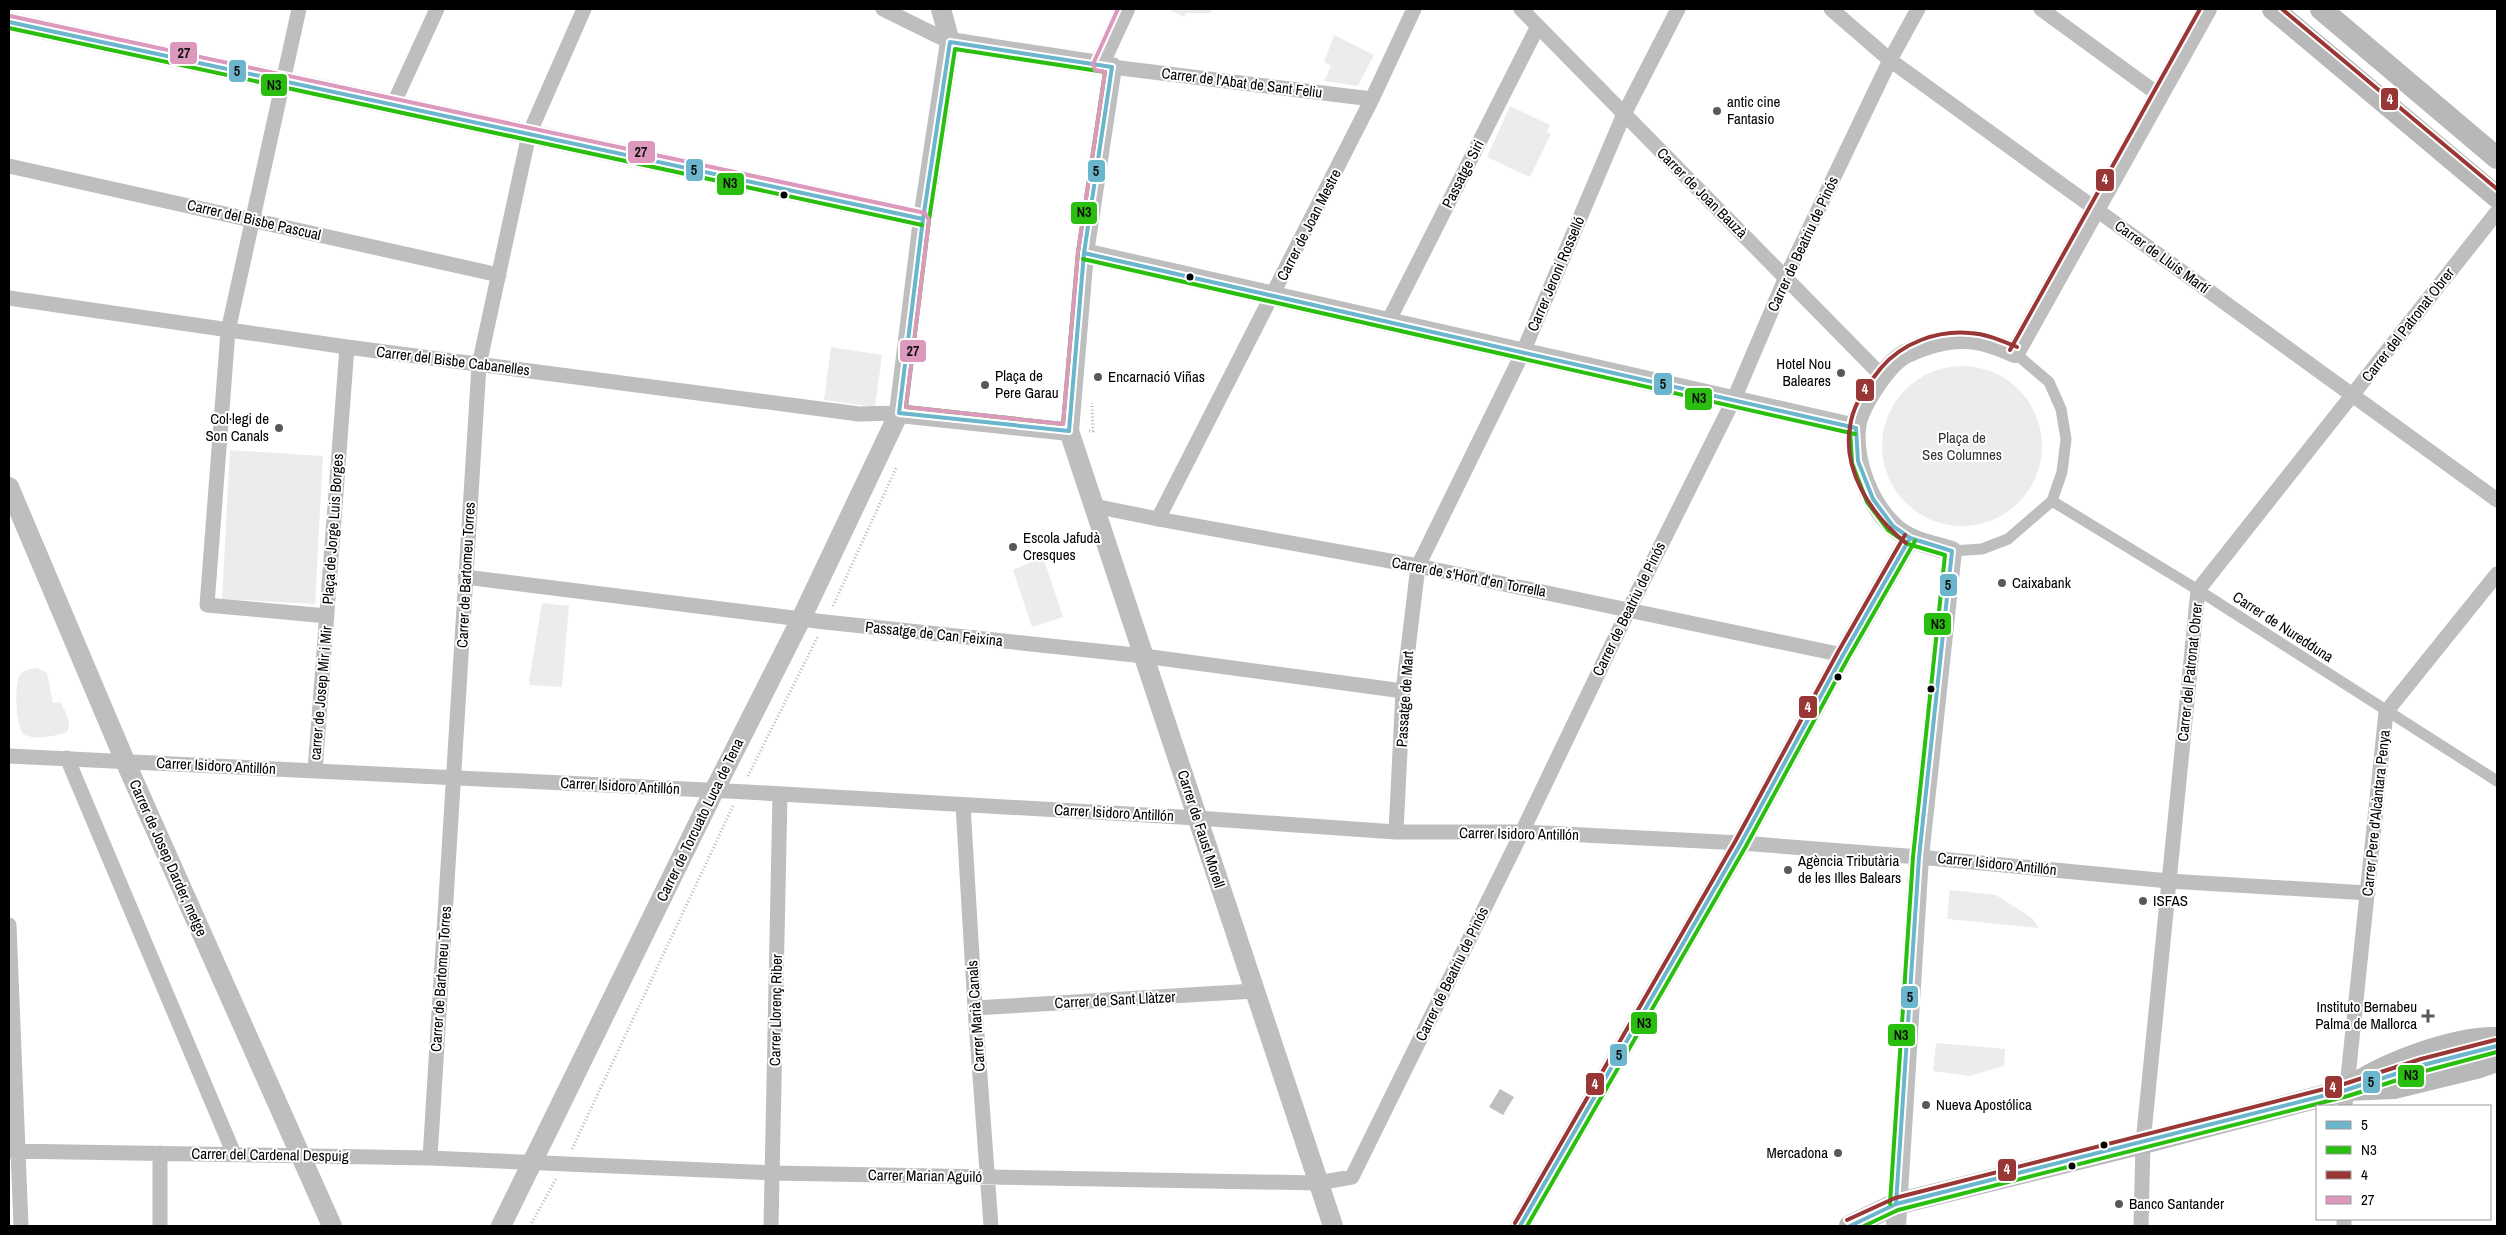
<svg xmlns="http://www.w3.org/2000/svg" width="2506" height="1235" viewBox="0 0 2506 1235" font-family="'Archivo Narrow',sans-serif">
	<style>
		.green { fill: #ececec }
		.water { fill: #bfbfbf }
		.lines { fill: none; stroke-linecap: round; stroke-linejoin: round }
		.path { stroke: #b9b9b9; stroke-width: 3; stroke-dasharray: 1 2.5; stroke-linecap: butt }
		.pedestrian { stroke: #bebebe; stroke-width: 11 }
		.minor { stroke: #bebebe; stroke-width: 15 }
		.tertiary { stroke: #bebebe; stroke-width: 20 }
		.secondary { stroke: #b8b8b8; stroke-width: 22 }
		.bus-1-casing { stroke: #fff; stroke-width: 8 }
		.bus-2-casing { stroke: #fff; stroke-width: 8 }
		.bus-3-casing { stroke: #fff; stroke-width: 8 }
		.bus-4-casing { stroke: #fff; stroke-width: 8 }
		.bus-1 { stroke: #6cb6cd; stroke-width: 4 }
		.bus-2 { stroke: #2abf0f; stroke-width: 4 }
		.bus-3 { stroke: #993636; stroke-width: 4 }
		.bus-4 { stroke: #dd98be; stroke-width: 4 }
		.poi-dot { fill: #595959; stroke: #fff; stroke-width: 2 }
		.bus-dot { fill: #000; stroke: #fff; stroke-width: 2 }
		.labels { text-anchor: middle; stroke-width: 4; stroke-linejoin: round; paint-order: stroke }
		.street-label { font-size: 15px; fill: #000; stroke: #fff }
		.poi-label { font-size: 15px; fill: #000; stroke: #fff; text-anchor: start }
		.park-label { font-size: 15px; fill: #333; stroke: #fff }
		.line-badge { stroke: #fff; stroke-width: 2 }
		.badge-label { font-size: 14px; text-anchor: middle; font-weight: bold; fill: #fff }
		.pale-badge-label { font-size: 14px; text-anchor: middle; font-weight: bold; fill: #111 }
	</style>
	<rect width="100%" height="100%" fill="#fff"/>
	<path class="green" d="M1167,9H1212L1211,13H1186L1185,17Z
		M1334,35L1374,55L1358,86L1324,81L1331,66L1324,62Z
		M1510,106L1550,125L1547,132L1551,134L1530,177L1487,157Z
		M831,347L882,355L875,407L824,400Z
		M1882 446a80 80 0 1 1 160 0a80 80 0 1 1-160 0Z
		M230,450L323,456L315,604L222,599Z
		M1043,557L1063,617L1032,627L1013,570Z
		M542,603L569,606L562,687L530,685L529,682Z
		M37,668L47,673L53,703L60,702C66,713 72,721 67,732C56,736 35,740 25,735C15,730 14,683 20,675C24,669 30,669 37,668Z
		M1950,890L1996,895L2032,918L2039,928L1947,919Z
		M1936,1043L2005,1049L2004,1066L1969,1076L1933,1071Z"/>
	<path class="water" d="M1500,1089L1514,1097L1503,1115L1489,1107Z"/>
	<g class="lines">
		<path class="path" d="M1089,431H1093L1092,403
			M833,606L897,466
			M748,776L818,636
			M572,1149L733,806
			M530,1226L556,1179"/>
		<path class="pedestrian" d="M2052,501L2198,590L2497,781
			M1952,551L1982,549L2008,539L2052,501L2062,472L2066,439L2061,409L2049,382L2015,353"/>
		<path class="minor" d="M299,9L228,331L207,605L327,616
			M883,9L950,42
			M1521,9L1883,377
			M1831,9L1890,60L2497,500
			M2041,9L2159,95
			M1112,67L1372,99
			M393,105L437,9
			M9,166L499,275
			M9,298L347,347L859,414L899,413
			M1388,322L1538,26
			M1094,506L1158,519L1418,566L1843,655
			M1158,519L1372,99L1414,9
			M465,577L825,622L1144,656L1403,691
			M9,756L747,792L1197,818L1396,832H1522L1741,843L1919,857L2169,881L2368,893
			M67,758L234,1154
			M315,771L347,347
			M963,805L975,1008L991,1226
			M1396,832L1403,691L1418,566L1523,352L1624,114L1678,9
			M9,925L21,1226
			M975,1008L1255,991
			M2390,1076L2477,1051
			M2345,1106L2386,712L2497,574
			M9,1151L430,1158L773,1173L1318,1183L1352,1177L1522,832L1629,609L1734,399L1786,277L1890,60L1918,9
			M430,1158L479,365L529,134L584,9
			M2344,1219V1226
			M160,1226V1153
			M771,1226L780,794
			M2141,1226L2143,1143L2198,590L2497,212"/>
		<path class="tertiary" d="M941,9L950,42L923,219L899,413L1069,431L1084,253L1112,67L950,42
			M9,22L923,219
			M1099,65L1125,9
			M1084,253L1856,428
			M1069,431L1333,1226
			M9,487L125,761L332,1226
			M501,1226L714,791L801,619L899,413
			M1520,1226L1741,843L1843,655L1910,538
			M1896,1226L1919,857L1952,551C1932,545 1908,541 1893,526C1869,503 1853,462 1856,429C1857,408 1887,364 1905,354C1921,346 1946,338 1964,339C1982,339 1999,346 2015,353L2207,9"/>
		<path class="secondary" d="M2273,9L2497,197
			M2321,9L2497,158
			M2346,1090C2381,1064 2453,1037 2497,1038
			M1850,1226L1896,1204L2143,1143L2346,1090L2394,1088L2480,1067L2497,1061"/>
		<defs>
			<path id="bus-1" d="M9,22L923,219
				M950,42L1112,67L1084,253L1069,431L899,413L923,219Z
				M1084,253L1856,428
				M1856,428L1858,461L1873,499L1893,526L1910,538L1952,551L1919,857L1896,1204
				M1520,1226L1741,843L1843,655L1910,538
				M1850,1226L1896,1204L2346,1090L2423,1065L2497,1046"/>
			<path id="bus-2" d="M9,28L922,225
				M955,49L1105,72L1078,252L1063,424L906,407L929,220Z
				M1083,259L1855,434
				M1850,428L1852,463L1867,502L1888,530L1908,544L1945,555L1913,857L1890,1204
				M1527,1226L1746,846L1848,658L1915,541
				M1864,1226L1898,1210L2348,1096L2425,1071L2497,1052"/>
			<path id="bus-3" d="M2282,9L2497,189
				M2010,350L2200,9
				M1906,543C1871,515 1840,468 1851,421C1855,401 1869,383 1881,368C1902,343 1937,330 1970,333C1987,334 2002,341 2017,347
				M1847,1220L1895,1198L2344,1084L2421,1059L2495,1040
				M1515,1223L1736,840L1838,652L1905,535"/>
			<path id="bus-4" d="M10,16L925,213L929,220L906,407L1063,424L1078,252L1105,72L1095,70L1093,64L1118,9"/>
		</defs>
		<use href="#bus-1" class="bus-1-casing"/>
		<use href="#bus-2" class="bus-2-casing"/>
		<use href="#bus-3" class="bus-3-casing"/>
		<use href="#bus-4" class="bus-4-casing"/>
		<use href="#bus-1" class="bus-1"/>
		<use href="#bus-2" class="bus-2"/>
		<use href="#bus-3" class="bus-3"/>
		<use href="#bus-4" class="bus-4"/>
	</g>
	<g class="poi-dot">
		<circle cx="1717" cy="111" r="5"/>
		<circle cx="1841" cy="373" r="5"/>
		<circle cx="1098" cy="377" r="5"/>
		<circle cx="985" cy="385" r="5"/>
		<circle cx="279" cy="428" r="5"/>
		<circle cx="1013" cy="547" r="5"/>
		<circle cx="2002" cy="583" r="5"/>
		<circle cx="1788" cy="870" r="5"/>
		<circle cx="2143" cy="901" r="5"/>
		<path d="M2425.5 1008.5h5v5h5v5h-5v5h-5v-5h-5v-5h5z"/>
		<circle cx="1926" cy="1105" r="5"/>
		<circle cx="1838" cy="1153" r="5"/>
		<circle cx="2119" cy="1204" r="5"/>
	</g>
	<g class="bus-dot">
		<circle cx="784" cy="195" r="4.5"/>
		<circle cx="1190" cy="277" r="4.5"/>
		<circle cx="1838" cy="677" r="4.5"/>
		<circle cx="1931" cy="689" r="4.5"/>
		<circle cx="2104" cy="1145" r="4.5"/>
		<circle cx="2072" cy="1166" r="4.5"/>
	</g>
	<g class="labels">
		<g class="street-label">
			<text transform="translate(1242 83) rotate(7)" y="5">Carrer de l'Abat de Sant Feliu</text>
			<text transform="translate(1463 174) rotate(-63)" y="5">Passatge Siri</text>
			<text transform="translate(1702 193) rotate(45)" y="5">Carrer de Joan Bauzà</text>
			<text transform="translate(254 220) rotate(13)" y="5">Carrer del Bisbe Pascual</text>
			<text transform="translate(1309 225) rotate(-63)" y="5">Carrer de Joan Mestre</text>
			<text transform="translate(1803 244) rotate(-65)" y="5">Carrer de Beatriu de Pinós</text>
			<text transform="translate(2162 257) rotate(36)" y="5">Carrer de Lluís Martí</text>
			<text transform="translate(1556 274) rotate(-67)" y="5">Carrer Jeroni Rosselló</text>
			<text transform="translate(2408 325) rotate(-52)" y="5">Carrer del Patronat Obrer</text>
			<text transform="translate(453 361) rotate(7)" y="5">Carrer del Bisbe Cabanelles</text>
			<text transform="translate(333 529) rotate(-86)" y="5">Plaça de Jorge Luis Borges</text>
			<text transform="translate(466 575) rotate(-87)" y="5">Carrer de Bartomeu Torres</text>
			<text transform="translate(1469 577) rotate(11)" y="5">Carrer de s'Hort d'en Torrella</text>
			<text transform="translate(1629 609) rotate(-64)" y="5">Carrer de Beatriu de Pinós</text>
			<text transform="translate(2283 627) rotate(33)" y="5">Carrer de Nuredduna</text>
			<text transform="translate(934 634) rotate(6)" y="5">Passatge de Can Feixina</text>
			<text transform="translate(2190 672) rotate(-84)" y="5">Carrer del Patronat Obrer</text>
			<text transform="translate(321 693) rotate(-85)" y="5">carrer de Josep Mir i Mir</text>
			<text transform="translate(1405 699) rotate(-86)" y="5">Passatge de Mart</text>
			<text transform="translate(216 766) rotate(3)" y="5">Carrer Isidoro Antillón</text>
			<text transform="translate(620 786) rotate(3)" y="5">Carrer Isidoro Antillón</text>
			<text transform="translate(1114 813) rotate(3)" y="5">Carrer Isidoro Antillón</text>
			<text transform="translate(2376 813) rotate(-84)" y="5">Carrer Pere d'Alcàntara Penya</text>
			<text transform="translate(700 820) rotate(-64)" y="5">Carrer de Torcuato Luca de Tena</text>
			<text transform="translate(1201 829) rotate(72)" y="5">Carrer de Faust Morell</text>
			<text transform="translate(1519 834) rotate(1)" y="5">Carrer Isidoro Antillón</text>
			<text transform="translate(168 858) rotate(66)" y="5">Carrer de Josep Darder, metge</text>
			<text transform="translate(1997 864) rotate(6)" y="5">Carrer Isidoro Antillón</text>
			<text transform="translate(1452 974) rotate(-64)" y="5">Carrer de Beatriu de Pinós</text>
			<text transform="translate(441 979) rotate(-86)" y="5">Carrer de Bartomeu Torres</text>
			<text transform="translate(1115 1000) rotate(-3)" y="5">Carrer de Sant Llàtzer</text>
			<text transform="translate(776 1010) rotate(-89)" y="5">Carrer Llorenç Riber</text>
			<text transform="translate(976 1016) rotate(-94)" y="5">Carrer Marià Canals</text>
			<text transform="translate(270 1155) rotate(1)" y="5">Carrer del Cardenal Despuig</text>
			<text transform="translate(925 1176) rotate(1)" y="5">Carrer Marian Aguiló</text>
		</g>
		<g class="poi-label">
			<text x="1727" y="107">antic cine<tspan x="1727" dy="17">Fantasio</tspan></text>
			<text x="1831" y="369" text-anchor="end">Hotel Nou<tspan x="1831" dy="17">Baleares</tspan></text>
			<text x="995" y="381">Plaça de<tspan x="995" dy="17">Pere Garau</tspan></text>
			<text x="1108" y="382">Encarnació Viñas</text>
			<text x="269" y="424" text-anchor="end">Col·legi de<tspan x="269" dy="17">Son Canals</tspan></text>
			<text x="1023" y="543">Escola Jafudà<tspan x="1023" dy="17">Cresques</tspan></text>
			<text x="2012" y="588">Caixabank</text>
			<text x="1798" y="866">Agència Tributària<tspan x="1798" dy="17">de les Illes Balears</tspan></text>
			<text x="2153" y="906">ISFAS</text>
			<text x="2417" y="1012" text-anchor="end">Instituto Bernabeu<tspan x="2417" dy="17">Palma de Mallorca</tspan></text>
			<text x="1936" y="1110">Nueva Apostólica</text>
			<text x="1828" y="1158" text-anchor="end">Mercadona</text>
			<text x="2129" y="1209">Banco Santander</text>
		</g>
		<g class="park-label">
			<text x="1962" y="443">Plaça de<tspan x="1962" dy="17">Ses Columnes</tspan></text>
		</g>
	</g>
	<g class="line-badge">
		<rect x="169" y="41" width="29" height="24" rx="5" fill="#dd98be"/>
		<rect x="228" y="59" width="19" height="24" rx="5" fill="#6cb6cd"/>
		<rect x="260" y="73" width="28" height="24" rx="5" fill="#2abf0f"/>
		<rect x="2380" y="87" width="19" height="24" rx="5" fill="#993636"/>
		<rect x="627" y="140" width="29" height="24" rx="5" fill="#dd98be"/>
		<rect x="685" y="158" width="19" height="24" rx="5" fill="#6cb6cd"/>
		<rect x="1087" y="159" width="19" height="24" rx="5" fill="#6cb6cd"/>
		<rect x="2095" y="168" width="20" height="24" rx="5" fill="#993636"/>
		<rect x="716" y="172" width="29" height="24" rx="5" fill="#2abf0f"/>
		<rect x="1070" y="201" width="28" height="24" rx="5" fill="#2abf0f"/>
		<rect x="899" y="339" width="28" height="24" rx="5" fill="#dd98be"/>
		<rect x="1653" y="372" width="20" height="24" rx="5" fill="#6cb6cd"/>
		<rect x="1855" y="378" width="20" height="24" rx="5" fill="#993636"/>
		<rect x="1684" y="387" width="29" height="24" rx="5" fill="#2abf0f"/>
		<rect x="1939" y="573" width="19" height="24" rx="5" fill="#6cb6cd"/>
		<rect x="1923" y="612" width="29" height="24" rx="5" fill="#2abf0f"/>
		<rect x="1798" y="695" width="20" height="24" rx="5" fill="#993636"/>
		<rect x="1900" y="985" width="19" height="24" rx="5" fill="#6cb6cd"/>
		<rect x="1630" y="1011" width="28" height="24" rx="5" fill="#2abf0f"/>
		<rect x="1887" y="1023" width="29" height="24" rx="5" fill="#2abf0f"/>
		<rect x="1609" y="1043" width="19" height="24" rx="5" fill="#6cb6cd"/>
		<rect x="2397" y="1064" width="28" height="24" rx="5" fill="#2abf0f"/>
		<rect x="2362" y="1070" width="19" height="24" rx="5" fill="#6cb6cd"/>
		<rect x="1585" y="1072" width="20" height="24" rx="5" fill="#993636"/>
		<rect x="2324" y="1075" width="19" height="24" rx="5" fill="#993636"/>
		<rect x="1997" y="1158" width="20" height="24" rx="5" fill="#993636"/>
	</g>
	<g class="badge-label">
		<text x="2390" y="104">4</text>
		<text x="2105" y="184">4</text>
		<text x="1865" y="394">4</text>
		<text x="1808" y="712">4</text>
		<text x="1595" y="1089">4</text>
		<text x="2333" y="1092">4</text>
		<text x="2007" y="1174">4</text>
	</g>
	<g class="pale-badge-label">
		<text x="184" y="58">27</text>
		<text x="237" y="76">5</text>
		<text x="274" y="90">N3</text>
		<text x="641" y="157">27</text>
		<text x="694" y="175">5</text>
		<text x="1096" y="176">5</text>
		<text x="730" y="188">N3</text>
		<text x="1084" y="217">N3</text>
		<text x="913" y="356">27</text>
		<text x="1663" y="389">5</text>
		<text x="1699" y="403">N3</text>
		<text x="1948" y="590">5</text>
		<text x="1938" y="629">N3</text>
		<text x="1910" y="1002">5</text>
		<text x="1644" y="1028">N3</text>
		<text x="1901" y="1040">N3</text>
		<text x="1619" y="1060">5</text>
		<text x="2411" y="1080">N3</text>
		<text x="2371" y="1087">5</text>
	</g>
	<rect width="2506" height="1235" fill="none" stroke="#000000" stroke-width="20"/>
	<rect x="2316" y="1105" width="175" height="115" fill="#ffffff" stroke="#999999"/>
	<rect x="2326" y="1121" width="25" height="8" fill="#6cb6cd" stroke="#999999"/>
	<text x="2361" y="1130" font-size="15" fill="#000000">5</text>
	<rect x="2326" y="1146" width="25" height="8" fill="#2abf0f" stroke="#999999"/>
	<text x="2361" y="1155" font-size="15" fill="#000000">N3</text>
	<rect x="2326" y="1171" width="25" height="8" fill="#993636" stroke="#999999"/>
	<text x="2361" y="1180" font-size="15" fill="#000000">4</text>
	<rect x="2326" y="1196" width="25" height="8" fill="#dd98be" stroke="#999999"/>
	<text x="2361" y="1205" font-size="15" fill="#000000">27</text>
</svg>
